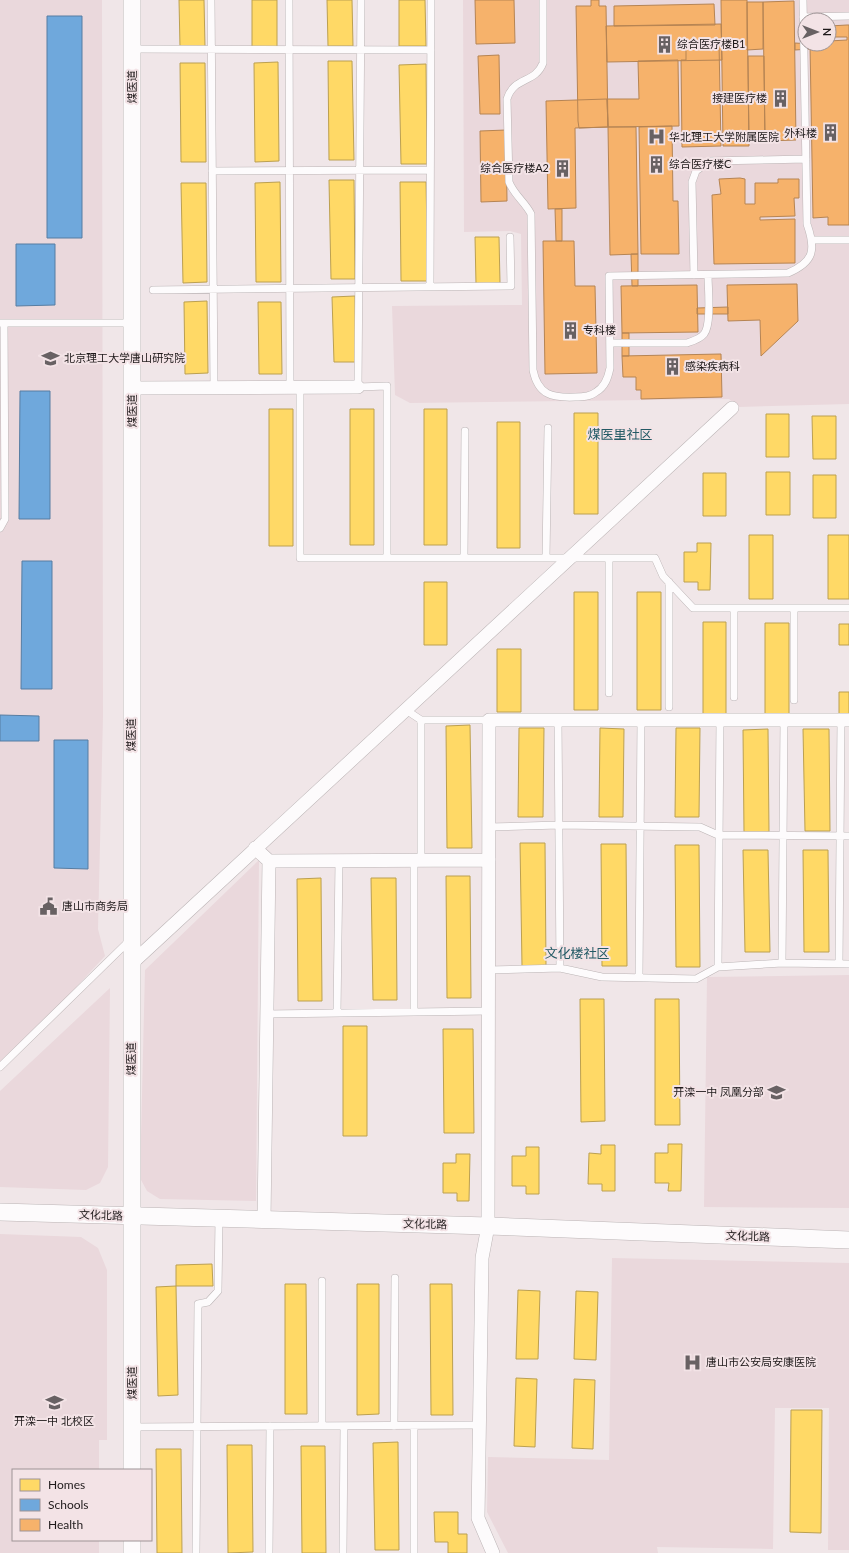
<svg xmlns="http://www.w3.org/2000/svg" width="849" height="1553" viewBox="0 0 849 1553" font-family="Lato,'Noto Sans SC',sans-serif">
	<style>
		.built { fill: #ead8dc; fill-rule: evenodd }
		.homes { fill: #ffd966; stroke: #bca050 }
		.schools { fill: #6fa8dc; stroke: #577da2 }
		.health { fill: #f6b26b; stroke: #b68453 }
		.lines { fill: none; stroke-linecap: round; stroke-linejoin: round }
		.service-casing { stroke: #bbb4b5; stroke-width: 8 }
		.minor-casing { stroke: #bbb4b5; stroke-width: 14 }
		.tertiary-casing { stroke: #bbb4b5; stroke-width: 18 }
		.service { stroke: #fdfbfc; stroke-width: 7 }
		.minor { stroke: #fdfbfc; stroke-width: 13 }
		.tertiary { stroke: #fdfbfc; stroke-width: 17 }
		.labels { text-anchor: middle; stroke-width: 4; stroke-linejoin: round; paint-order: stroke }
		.poi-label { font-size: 11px; fill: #1f1a1b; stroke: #f3e3e6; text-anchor: start }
		.street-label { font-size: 11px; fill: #1f1a1b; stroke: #f3e3e6 }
		.quarter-label { font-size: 13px; fill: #235a65; stroke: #f3e3e6 }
	</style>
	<rect width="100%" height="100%" fill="#f0e6e8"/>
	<path class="built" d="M0,0H102L103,716L98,929L105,956L0,1069Z
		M463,0H849V404L739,407L729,399L410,403L395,395L392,306L522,305L521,234L510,231L464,232ZM805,20H829V44H805Z
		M259,860L256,1201L160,1199L147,1191L140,1178L145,970Z
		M849,975V1208L704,1207L707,977Z
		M110,988L108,1167L100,1183L86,1190L0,1187V1091Z
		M0,1234L81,1237L98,1248L107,1270V1440H99V1470H13V1540H99V1553H0Z
		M612,1258L849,1263V1550H828L829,1408H775L773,1549L657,1547L658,1553H508L487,1512L488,1457L609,1460Z"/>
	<path class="homes" d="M179,0H204L205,47H180Z
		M252,0H277V47H252Z
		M327,0H352L353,46H328Z
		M399,0H425L426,46H399Z
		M328,61H352L354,160H329Z
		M278,62L279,161L255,162L254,63Z
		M180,63H205L206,162H181Z
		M426,64L427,164H401L399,65Z
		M329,180H354L355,279H331Z
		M280,182L281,282H256L255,183Z
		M400,182H426L428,281H401Z
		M181,183H206L207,282L183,283Z
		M475,237H499L500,283L476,284Z
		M355,296L356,362H334L332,297Z
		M207,301L208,373L185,374L184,302Z
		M258,302H281L282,374H259Z
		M269,409H293V546H269Z
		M350,409H374V545H350Z
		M424,409H447V545H424Z
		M574,413H598V514H574Z
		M766,414H789V457H766Z
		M812,416H836V459H813Z
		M497,422H520V548H497Z
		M766,472H790V515H766Z
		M703,473H726V516H703Z
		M813,475H836V518H813Z
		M749,535H773V599H749Z
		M828,535H849V599H828Z
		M697,543H711L710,590H698V582H684V552H697Z
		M424,582H447V645H424Z
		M574,592H598V710H574Z
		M637,592H661V710H637Z
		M703,622H726V714H703Z
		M765,623H789V714H765Z
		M839,624H849V645H839Z
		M497,649H521V712H497Z
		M839,692H849V714H839Z
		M470,725L472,848H447L446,726Z
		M519,728H544L543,817H518Z
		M600,728L624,729L623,817H599Z
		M676,728H700L699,817H675Z
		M768,729L769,832H744L743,730Z
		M803,729H829L830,831H805Z
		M520,843H545L546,966H522Z
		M601,844H626L627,966H602Z
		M675,845H699L700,967H676Z
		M743,850H768L770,952H745Z
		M803,850H828L829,952H804Z
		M446,876H470L471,998H447Z
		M321,878L322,1001H298L297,879Z
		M371,878H396L397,1000H373Z
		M580,999H604L605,1121L581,1122Z
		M655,999H679L680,1125H655Z
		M343,1026H367V1136H343Z
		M443,1029H473L474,1133H444Z
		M668,1144H682L681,1191H668L669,1183H655V1153H668Z
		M601,1145H615V1191H602V1184H588L589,1153L601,1154Z
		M526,1147H539V1194H526V1186H512V1156H526Z
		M456,1154H470L469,1201H457V1193H443V1163H456Z
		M212,1264L213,1286H176V1265Z
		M285,1284H306L307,1414H285Z
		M357,1284H379V1414L357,1415Z
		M430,1284H452L453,1415H431Z
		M176,1286L178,1395L158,1396L156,1287Z
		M518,1290L540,1291L538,1359H516Z
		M576,1291L598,1292L596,1360L574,1359Z
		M516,1378L537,1379L535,1447L514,1446Z
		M574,1379L595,1380L593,1449L572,1448Z
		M791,1410H822L821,1533L790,1532Z
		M398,1442L399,1550H375L373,1443Z
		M227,1445H252L253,1552L228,1553Z
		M301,1446H325L326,1553H302Z
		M156,1449H181L182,1553H157Z
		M434,1512H458V1534H467V1553H448V1542H435Z"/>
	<path class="schools" d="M47,16H82V238H47Z
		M16,244H55V305L16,306Z
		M20,391H50V519H19Z
		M22,561H52V689H21Z
		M0,715L39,716V741H0Z
		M54,740H88V869L54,868Z"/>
	<path class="health" d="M475,0H514L515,43L476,44Z
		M591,0H599V6H606L608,127L579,128L578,121L576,6H591Z
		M721,0H747L749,146H723Z
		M794,1L796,140L765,141L763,2Z
		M747,2H763V49L747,50Z
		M714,4L715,25L614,26V6Z
		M721,24L722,60L607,62L606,26Z
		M847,25H849V225H828V217L813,218L810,44H829V41L847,40V37H829V26Z
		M686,43H719L721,146L682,147L681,60H686Z
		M795,43L810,44V49L795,50Z
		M499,55L500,114H480L478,56Z
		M748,56H764L765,141H749Z
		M678,60L679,126L608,127L607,99H639L638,61Z
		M607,99L608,127L575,128L576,208L548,209L546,101Z
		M672,126L673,201H678L679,254H641L639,127Z
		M608,127H636L638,254L610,255Z
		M506,130L507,201L481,202L480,131Z
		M740,178L745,179V204H755V183H778V179H799V198H794L795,216L760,217V220L795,219V263L714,264L712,195L721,194L719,179Z
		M555,209H562V241H556Z
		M543,241H574L575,286H595L597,373L545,374Z
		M631,254H638V286H632Z
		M797,284L798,321L761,356L760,320L728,321L727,285Z
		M697,285L698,332L622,333L621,286Z
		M728,307V314H697V308Z
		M622,333H629V356H622Z
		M721,354L722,397L641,399V390H636V377H623L622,356Z"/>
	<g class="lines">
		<defs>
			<path id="service" d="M211,0L214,388
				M289,0L290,388
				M361,0L358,387L387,386V558
				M543,0V63C535,84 514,76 507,99L509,182C514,195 525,202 531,214L533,370C538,395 552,398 575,397C582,397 590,397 596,392C605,387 608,378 610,368L609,276L788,273C814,262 816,250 807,224L803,0
				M803,17L849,16
				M132,49L431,50
				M212,171L430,170
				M812,240H849
				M694,275L692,182L696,171L710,161L806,159
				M430,286L431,0
				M153,290L511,286L510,237
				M0,323H132
				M610,343H687C693,341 700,339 704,334C712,324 708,288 708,275
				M300,388V558H655L663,576L693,608H849
				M0,528L5,519L4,323
				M464,558L465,431
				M546,558L548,428
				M609,558V693
				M669,582V707
				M734,608V697
				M794,608V700
				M406,710L421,720H489
				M421,720V860
				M558,720L560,968
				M489,827L559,825L700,827L718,835L849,836
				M782,963L784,720
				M839,964L841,720
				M718,967L782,963L849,964
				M489,970L560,968L602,977L696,979L718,967L720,720
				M639,978L641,720
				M414,1012V860
				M337,1013L339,861
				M267,1014L489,1011
				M0,1067L130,940
				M322,1426V1281
				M394,1426L395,1278
				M414,1426V1553
				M132,1427L479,1425
				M196,1553L198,1304L208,1302L218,1291L219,1219
				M269,1553L270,1426
				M343,1553L344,1426"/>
			<path id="minor" d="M132,388L358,387
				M255,848L269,861L264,1220
				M269,861L489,860
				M131,964L732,408
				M493,1553L478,1518L482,1258L488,1226L489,720H849"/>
			<path id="tertiary" d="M132,0V1470
				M0,1212L488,1226L849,1240
				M132,1540V1553"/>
		</defs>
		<use href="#service" class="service-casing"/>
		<use href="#minor" class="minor-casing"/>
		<use href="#tertiary" class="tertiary-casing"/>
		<use href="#service" class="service"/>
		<use href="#minor" class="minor"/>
		<use href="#tertiary" class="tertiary"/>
	</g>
	<defs>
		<symbol id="building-bare" viewBox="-9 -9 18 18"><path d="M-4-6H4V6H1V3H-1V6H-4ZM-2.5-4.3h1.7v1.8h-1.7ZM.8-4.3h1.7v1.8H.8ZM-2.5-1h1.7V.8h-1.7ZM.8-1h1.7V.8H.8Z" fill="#686163" stroke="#f3e3e6" stroke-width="2.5" paint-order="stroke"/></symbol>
		<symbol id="hospital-bare" viewBox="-9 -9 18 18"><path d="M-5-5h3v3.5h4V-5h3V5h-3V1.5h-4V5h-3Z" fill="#686163" stroke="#f3e3e6" stroke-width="2.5" paint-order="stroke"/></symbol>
		<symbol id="university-bare" viewBox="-9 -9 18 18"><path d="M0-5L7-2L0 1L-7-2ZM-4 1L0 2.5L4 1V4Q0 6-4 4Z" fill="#686163" stroke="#f3e3e6" stroke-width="2.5" paint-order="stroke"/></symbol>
		<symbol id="civic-bare" viewBox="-9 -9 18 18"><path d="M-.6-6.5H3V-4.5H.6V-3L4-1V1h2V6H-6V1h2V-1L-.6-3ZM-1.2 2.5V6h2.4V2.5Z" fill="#686163" stroke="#f3e3e6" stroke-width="2.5" paint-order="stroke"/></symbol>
		<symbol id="school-bare" viewBox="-9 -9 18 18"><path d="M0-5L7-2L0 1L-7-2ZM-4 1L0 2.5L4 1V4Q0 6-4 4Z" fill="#686163" stroke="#f3e3e6" stroke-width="2.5" paint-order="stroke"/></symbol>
	</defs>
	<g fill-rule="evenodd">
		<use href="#building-bare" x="652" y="32" width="25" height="25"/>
		<use href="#building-bare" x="768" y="86" width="25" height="25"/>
		<use href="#building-bare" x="818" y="120" width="25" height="25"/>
		<use href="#hospital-bare" x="644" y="124" width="25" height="25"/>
		<use href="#building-bare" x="644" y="152" width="25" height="25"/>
		<use href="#building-bare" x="550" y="156" width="25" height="25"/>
		<use href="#building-bare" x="558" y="318" width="25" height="25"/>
		<use href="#university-bare" x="38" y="346" width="25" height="25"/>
		<use href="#building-bare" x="660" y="354" width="25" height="25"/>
		<use href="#civic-bare" x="36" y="894" width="25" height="25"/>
		<use href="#school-bare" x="764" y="1080" width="25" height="25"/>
		<use href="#hospital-bare" x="680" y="1350" width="25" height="25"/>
		<use href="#school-bare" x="42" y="1390" width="25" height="25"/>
	</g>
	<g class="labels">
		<g class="poi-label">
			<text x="677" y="48">综合医疗楼B1</text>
			<text x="767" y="102" text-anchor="end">接建医疗楼</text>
			<text x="817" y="137" text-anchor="end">外科楼</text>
			<text x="669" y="141">华北理工大学附属医院</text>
			<text x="669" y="168">综合医疗楼C</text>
			<text x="549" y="172" text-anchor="end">综合医疗楼A2</text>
			<text x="583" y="334">专科楼</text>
			<text x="64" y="362">北京理工大学唐山研究院</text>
			<text x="685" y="370">感染疾病科</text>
			<text x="62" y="910">唐山市商务局</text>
			<text x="764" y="1096" text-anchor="end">开滦一中 凤凰分部</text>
			<text x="706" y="1366">唐山市公安局安康医院</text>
			<text x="54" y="1425" text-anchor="middle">开滦一中 北校区</text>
		</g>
		<g class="street-label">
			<text transform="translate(132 87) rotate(-90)" y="4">煤医道</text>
			<text transform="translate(132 411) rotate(-90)" y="4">煤医道</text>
			<text transform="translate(131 735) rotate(-90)" y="4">煤医道</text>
			<text transform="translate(131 1059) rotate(-90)" y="4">煤医道</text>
			<text transform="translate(101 1215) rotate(2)" y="4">文化北路</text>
			<text transform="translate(425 1224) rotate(1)" y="4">文化北路</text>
			<text transform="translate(748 1236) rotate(2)" y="4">文化北路</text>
			<text transform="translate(132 1383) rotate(-90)" y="4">煤医道</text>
		</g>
		<g class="quarter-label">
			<text x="620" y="439">煤医里社区</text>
			<text x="577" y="958">文化楼社区</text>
		</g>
	</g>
	<rect x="12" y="1469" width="140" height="72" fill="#f3e3e6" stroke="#9e9395"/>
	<rect x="20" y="1479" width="20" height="12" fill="#ffd966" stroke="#9e9395"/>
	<text x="48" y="1489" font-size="12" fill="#1f1a1b">Homes</text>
	<rect x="20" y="1499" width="20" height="12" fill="#6fa8dc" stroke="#9e9395"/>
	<text x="48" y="1509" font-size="12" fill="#1f1a1b">Schools</text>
	<rect x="20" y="1519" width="20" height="12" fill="#f6b26b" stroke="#9e9395"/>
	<text x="48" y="1529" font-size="12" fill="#1f1a1b">Health</text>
	<g transform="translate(817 32) rotate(90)"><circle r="19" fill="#f3e3e6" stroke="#9e9395"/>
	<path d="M0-3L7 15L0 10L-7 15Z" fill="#686163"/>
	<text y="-6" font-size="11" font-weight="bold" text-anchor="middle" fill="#1f1a1b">N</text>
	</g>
</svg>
